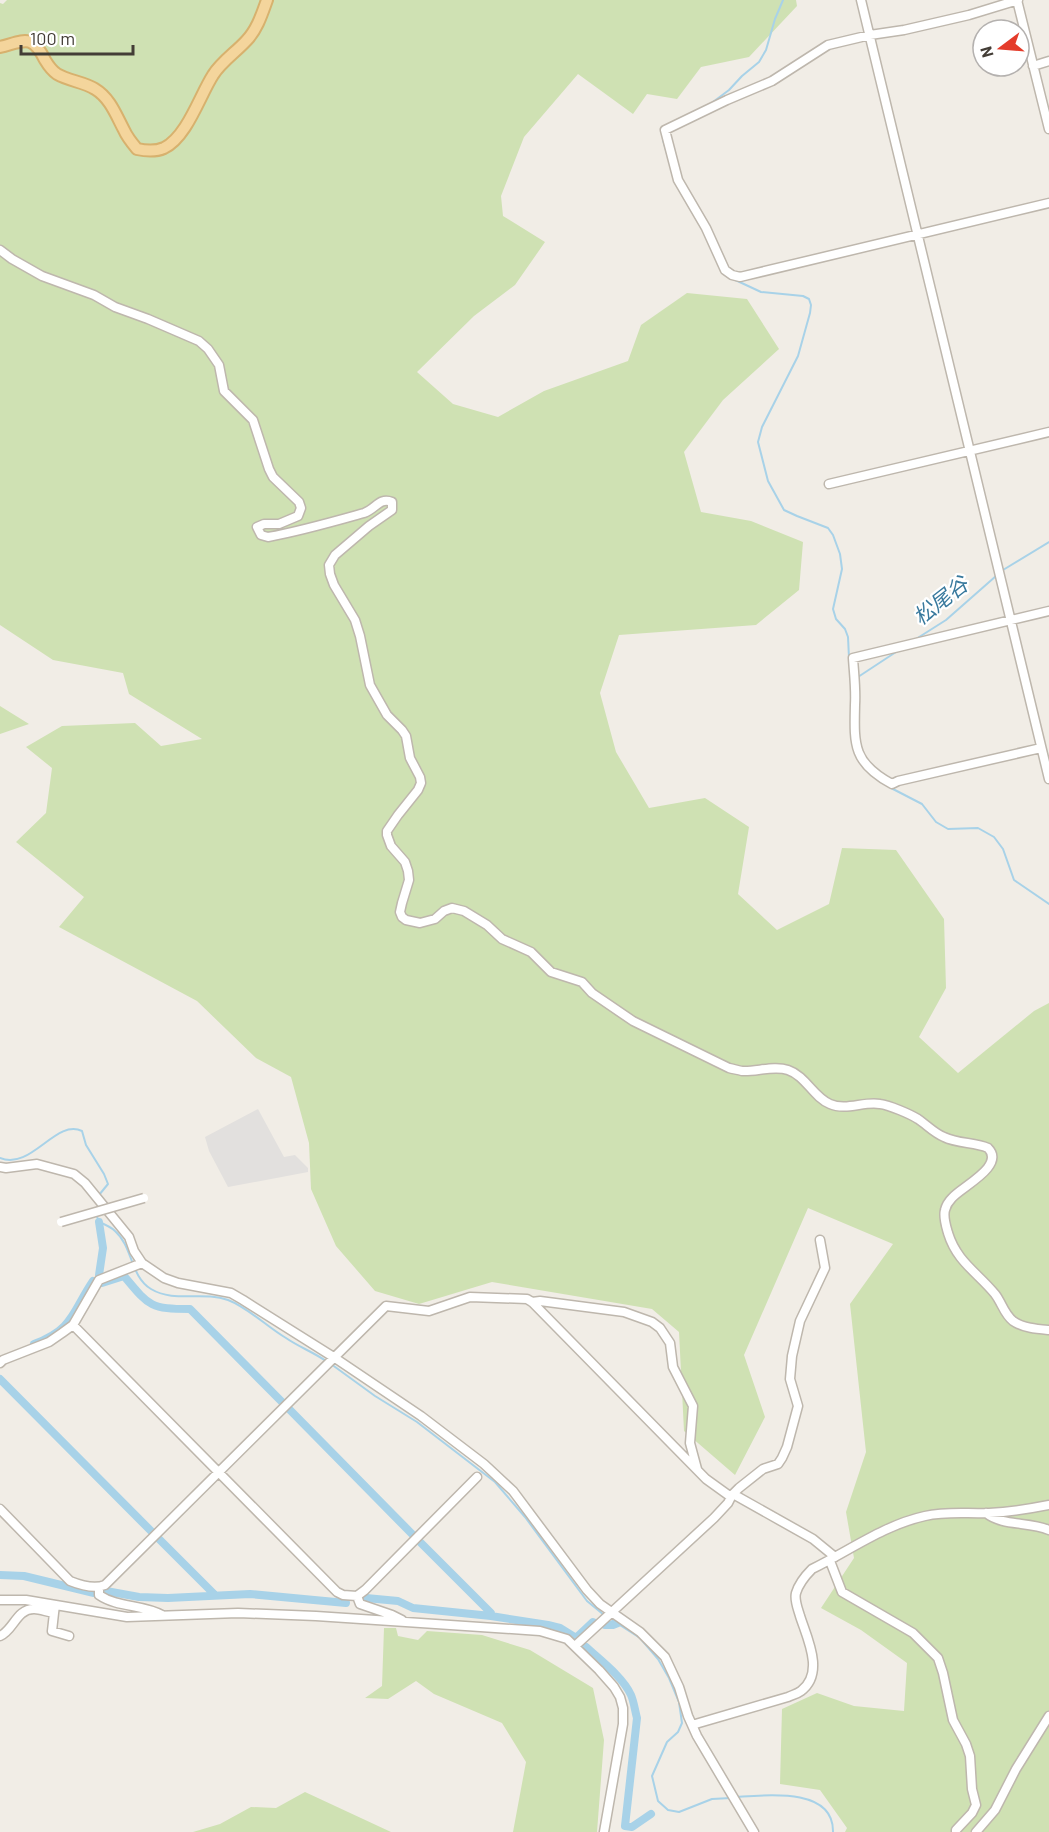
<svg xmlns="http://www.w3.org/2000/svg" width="1049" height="1832" viewBox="0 0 1049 1832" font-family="Barlow,'Noto Sans JP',sans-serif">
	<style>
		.green { fill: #cfe1b3 }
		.parking { fill: #e2e0de }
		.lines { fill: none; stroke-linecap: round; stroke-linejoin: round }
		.stream { stroke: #a8d2e8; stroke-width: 2 }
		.canal { stroke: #a8d2e8; stroke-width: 8 }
		.minor-casing { stroke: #beb7ad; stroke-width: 11 }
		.major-casing { stroke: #d7b16e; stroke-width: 14 }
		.minor { stroke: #fff; stroke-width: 8 }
		.major { stroke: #f4d59c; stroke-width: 10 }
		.minor-bridge-casing { stroke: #beb7ad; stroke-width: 11; stroke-linecap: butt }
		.minor-bridge { stroke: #fff; stroke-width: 8 }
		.labels { text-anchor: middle; stroke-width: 4.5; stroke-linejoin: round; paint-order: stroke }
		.water-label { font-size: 21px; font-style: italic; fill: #38799d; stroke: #fff }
	</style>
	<rect width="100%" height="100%" fill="#f1ede6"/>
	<path class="green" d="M7,0H796L797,6L749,57L701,67L677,99L647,94L633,114L578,74L524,137L501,196L503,216L545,242L515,285L474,316L417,372L453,404L498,417L544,391L628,361L641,325L687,293L747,299L779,349L723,400L684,452L701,512L751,521L803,542L799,590L756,625L619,635L600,693L616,752L649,808L705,798L749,827L738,894L777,930L829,904L842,848L896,850L944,919L946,988L919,1037L958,1073L1034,1011L1049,1003V1832H845L847,1828L820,1790L780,1784L782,1709L817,1693L854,1706L904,1711L907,1663L861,1630L821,1608L854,1558L846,1512L866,1452L850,1304L893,1244L808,1208L744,1355L765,1417L735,1475L684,1431L679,1332L652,1309L492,1282L419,1304L375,1291L336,1246L311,1189L309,1143L291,1077L256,1058L197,1001L59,927L84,897L16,842L46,813L52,768L26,747L62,726L135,723L161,746L202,739L129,694L123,673L53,660L0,625V3L3,4Z
		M0,706L29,724L0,734Z
		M384,1628H396L398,1636L418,1640L427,1631L482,1635L530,1650L593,1688L604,1740L597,1832H513L526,1762L502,1723L434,1694L416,1681L388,1699L365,1698L382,1686Z
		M305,1792L391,1832H193L220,1824L251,1807L276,1808Z"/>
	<path class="parking" d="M258,1109L284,1157L295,1155L308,1168V1172L228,1187L209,1151L205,1137Z"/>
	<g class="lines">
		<path class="stream" d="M713,102L729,90L742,76L759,62L766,50L775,19L783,0
			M663,140L669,160
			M731,278L761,292L803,296L809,299L811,305L810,313L798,356L762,427L758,442L768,481L784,510L797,516L828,528L833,535L840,554L842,569L833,609L836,619L845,629L848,637L849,658
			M1003,570L1049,542
			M916,639L946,620L996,576
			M858,677L899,650
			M891,788L922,804L936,822L948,829L978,828L994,837L1003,849L1014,880L1049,904
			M0,1158C31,1171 56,1118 82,1131L86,1145L104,1174L108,1184L99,1195
			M96,1214L99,1222C104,1224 111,1227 115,1231C133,1247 130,1276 151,1289C174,1303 203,1291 228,1300C249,1308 267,1327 286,1338C299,1347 313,1352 326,1361
			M331,1364L375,1396L417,1422L495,1482L525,1517L587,1601L604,1615
			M609,1618L640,1638L658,1659L669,1678L679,1702L682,1723L678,1732L667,1742L652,1776L658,1801L668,1810L679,1812L712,1799L731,1798
			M737,1797C766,1795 834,1787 833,1832"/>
		<path class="canal" d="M99,1275L103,1248L99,1222
			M102,1283L124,1276C149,1306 150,1309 190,1309L283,1403
			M34,1344C74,1329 72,1312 93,1281
			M0,1379L152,1532
			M288,1408L414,1536
			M157,1537L214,1594
			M421,1543L491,1613V1616
			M0,1575L24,1576L94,1593
			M106,1591L139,1597L168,1598L250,1594L346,1603
			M366,1598L398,1601L413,1608L491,1616L548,1625L560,1628L576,1638L593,1622L595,1623
			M605,1625H613L618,1623
			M586,1647C600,1660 623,1677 631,1695C634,1702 635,1711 637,1718L625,1826L632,1827L651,1814"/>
		<defs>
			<path id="minor" d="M861,0L1049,779
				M1017,0L1049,129
				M1018,0L969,15L904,30L870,35L828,45L772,81L727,100L665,130L678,180L706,228L725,270L732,275L740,277L1049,203
				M1033,66L1049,61
				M0,250L12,259L42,276L94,295L115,307L148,319L199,341L208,349L219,365L224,391L253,420L269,469L273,477L299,502L301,508L298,516L279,524H264L257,527L261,535L268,537C301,531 332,522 364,513C376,509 379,497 392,502V510L369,526L335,555L329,565L330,574L334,585L355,620L360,636L370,685L387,715L402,730L406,736L410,758L420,777L421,783L418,790L398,815L387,831V835L391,846L405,862L408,871L409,880L402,903L400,912L402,917L406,920L420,923L435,919L444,911L452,908L464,911L487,925L502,939L531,952L551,972L582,982L592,993L633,1021L729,1068C733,1069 738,1070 742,1071C756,1072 774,1065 788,1070C806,1076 813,1097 830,1104C846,1111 864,1101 880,1104C889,1105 910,1114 918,1119C927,1125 934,1133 944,1137C958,1144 975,1142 988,1148C1006,1166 961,1187 952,1198C949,1201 946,1206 945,1210C943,1217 946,1226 948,1233C957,1262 977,1272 995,1294C1002,1303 1004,1314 1013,1321C1023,1328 1037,1329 1049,1330
				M829,484L1049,432
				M1041,748L898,781L892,784C853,763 854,745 855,705C856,689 854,674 853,658L1049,611
				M0,1167L6,1168L37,1164L74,1174L85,1183L129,1237L134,1251L142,1263L164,1278L178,1283L231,1293L243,1300L335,1358L421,1416L484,1464L513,1491L587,1590L600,1604L640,1632L665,1657L679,1687L688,1716L697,1736L754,1832
				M532,1302L540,1301L624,1312L652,1322L660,1328L670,1343L673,1367L693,1406L690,1443L697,1469
				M73,1325L337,1592L343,1595L357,1596L365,1590L477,1477
				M0,1363L3,1360L49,1342L62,1333L73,1325L99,1280L142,1263
				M733,1494L739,1488L763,1469L778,1464L782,1458L787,1447L798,1406L790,1379L792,1356L800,1321L825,1268L820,1240
				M0,1509L70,1581C80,1585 95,1589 105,1585L386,1306L429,1311L470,1297L527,1299L532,1302L706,1479L731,1497L733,1494L813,1539L835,1557
				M986,1513C1003,1527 1029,1521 1049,1530
				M830,1561L842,1592L913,1633L938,1658L943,1673L953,1720L966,1744L970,1756L972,1789L976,1805L972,1813L956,1830V1832
				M99,1587V1595C118,1608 143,1604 162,1615
				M357,1596L360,1604L392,1615L402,1620
				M0,1600H26L127,1617L238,1613L316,1616L540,1631L567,1639L599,1670L614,1687L620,1697L623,1708V1724L604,1832
				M54,1613L52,1631L69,1636
				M0,1636C14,1630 16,1609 34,1609C40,1609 47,1612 54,1613L55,1605
				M575,1646L714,1518L728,1503L731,1497
				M692,1725L788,1697C792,1695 797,1694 801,1691C825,1673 807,1638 800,1616C798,1609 794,1600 796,1593C799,1583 805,1576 812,1569C849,1551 884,1525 925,1516C947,1511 968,1514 989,1513C1009,1512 1029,1509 1049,1505
				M976,1832L995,1810L1016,1769L1049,1716"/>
			<path id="major" d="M0,47C24,41 32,33 45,60C48,65 51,70 57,74C69,81 84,82 95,89C110,98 116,115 124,130C127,137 132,143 137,149C146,151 155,152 164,148C187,137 200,95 213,75C221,62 236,52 246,41C257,30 262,14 267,0"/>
		</defs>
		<use href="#minor" class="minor-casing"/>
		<use href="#major" class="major-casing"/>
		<use href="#minor" class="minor"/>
		<use href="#major" class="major"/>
		<defs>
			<path id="minor-bridge" d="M61,1222L144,1198"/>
		</defs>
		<use href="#minor-bridge" class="minor-bridge-casing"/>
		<use href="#minor-bridge" class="minor-bridge"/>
	</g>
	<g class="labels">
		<g class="water-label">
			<text transform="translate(941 601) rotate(-38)" y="7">松尾谷</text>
		</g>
	</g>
	<g transform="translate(1001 48) rotate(254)"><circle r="28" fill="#ffffff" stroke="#b4b1af" stroke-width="1.5"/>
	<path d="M0-4.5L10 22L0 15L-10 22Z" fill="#e43b2a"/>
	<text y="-9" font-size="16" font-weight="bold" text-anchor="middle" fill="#433d36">N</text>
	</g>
	<path d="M21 45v9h112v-9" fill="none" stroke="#433d36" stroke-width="3"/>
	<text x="30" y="45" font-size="18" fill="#433d36" stroke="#ffffff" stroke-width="4.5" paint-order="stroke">100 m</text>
</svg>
